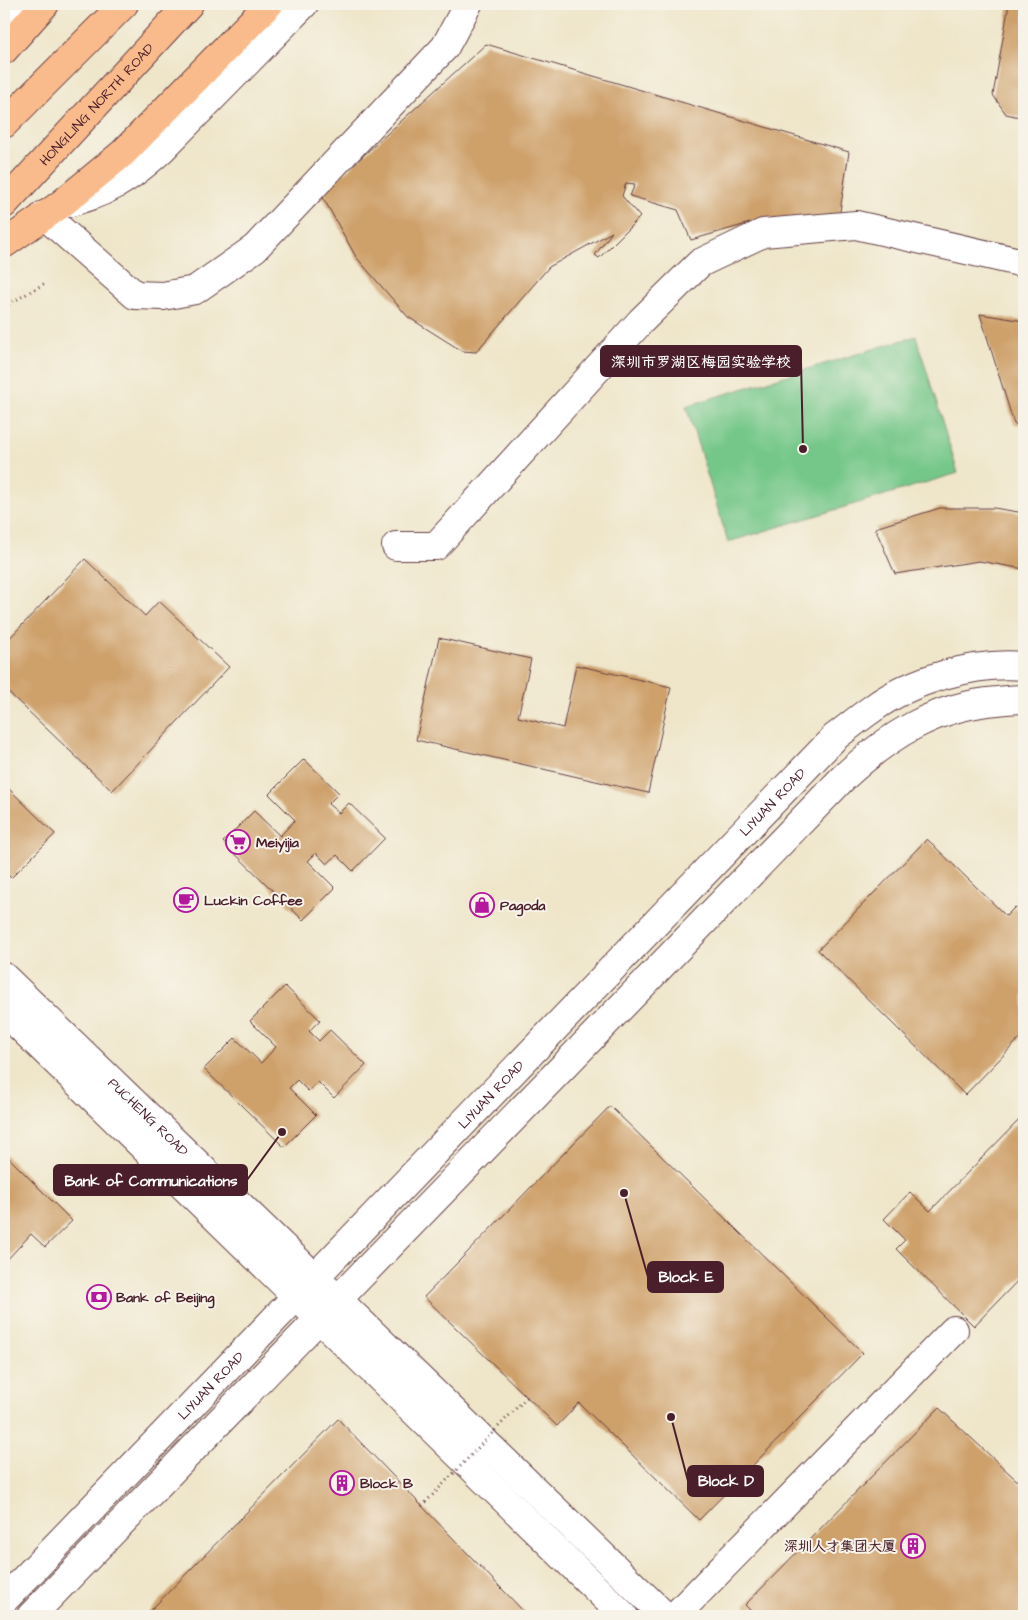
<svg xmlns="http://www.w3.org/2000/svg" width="1028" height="1620" viewBox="0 0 1028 1620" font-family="'Architects Daughter','LXGW WenKai TC',sans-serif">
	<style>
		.green { fill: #75c789; stroke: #60735a }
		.building { fill: #cea06b }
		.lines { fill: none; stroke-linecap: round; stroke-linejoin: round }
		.minor-casing { stroke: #633d43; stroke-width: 30 }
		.major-casing { stroke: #633d43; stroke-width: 30 }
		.path { stroke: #633d43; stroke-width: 3; stroke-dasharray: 1 4; stroke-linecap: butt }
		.minor { stroke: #fff; stroke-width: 28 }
		.major { stroke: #fabb8c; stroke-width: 28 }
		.path-bridge { stroke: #633d43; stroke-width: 3; stroke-dasharray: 1 4; stroke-linecap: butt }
		.labels { text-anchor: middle; stroke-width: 4; stroke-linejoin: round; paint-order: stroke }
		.street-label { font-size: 14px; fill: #4a1f2b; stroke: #f7f3e8 }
		.poi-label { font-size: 14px; font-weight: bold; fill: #4a1f2b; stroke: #f7f3e8; text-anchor: start }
		.leader { fill: none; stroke: #4a1f2b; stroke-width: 2 }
		.callout-dot { fill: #4a1f2b; stroke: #f7f3e8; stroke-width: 2 }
		.callout { fill: #4a1f2b; stroke: #4a1f2b; stroke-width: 2 }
		.callout-label { font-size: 15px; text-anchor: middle; font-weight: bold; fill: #fff }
	</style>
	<rect width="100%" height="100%" fill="#f7f3e8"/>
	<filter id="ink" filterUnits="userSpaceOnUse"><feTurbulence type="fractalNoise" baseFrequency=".02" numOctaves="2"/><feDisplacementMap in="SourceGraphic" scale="10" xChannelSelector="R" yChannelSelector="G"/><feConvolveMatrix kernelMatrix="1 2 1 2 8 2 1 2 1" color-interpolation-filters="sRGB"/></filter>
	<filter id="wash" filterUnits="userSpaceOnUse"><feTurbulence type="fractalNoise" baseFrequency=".0096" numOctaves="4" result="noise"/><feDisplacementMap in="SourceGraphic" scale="20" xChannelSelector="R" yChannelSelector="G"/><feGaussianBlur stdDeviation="1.12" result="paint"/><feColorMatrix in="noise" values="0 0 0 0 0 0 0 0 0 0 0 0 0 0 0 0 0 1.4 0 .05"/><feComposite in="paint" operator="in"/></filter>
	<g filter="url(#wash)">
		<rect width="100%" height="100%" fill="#efe6ca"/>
		<path class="green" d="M916,336L958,473L728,542L686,406Z"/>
		<g id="blocks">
			<path class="building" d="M1009,4H1024V118L1006,114L993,95Z
				M486,44L849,152L839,218L750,223L691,240L678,210L630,196L635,184L626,183L622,196L640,217L599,258L595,255L612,232L549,267L476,352L462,351L408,317L356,257L321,194Z
				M980,314L1024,321V425L1014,424Z
				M940,508H994L1024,513V569L979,561L895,574L875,528Z
				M85,559L145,616L159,601L229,667L112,791L4,688V644Z
				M439,638L531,659L518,717L563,728L576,665L671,687L648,793L416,740Z
				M304,759L339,793L328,804L339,813L349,803L385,838L353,871L337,855L327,864L316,853L308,861L335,888L303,920L223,842L254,811L280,836L295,820L269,794Z
				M4,784L55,834L11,878L4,871Z
				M927,839L1006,916L1015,907L1024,915V1034L965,1095L818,950Z
				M285,986L320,1020L309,1031L319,1041L330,1030L366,1065L334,1098L318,1082L308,1091L297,1080L289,1088L316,1115L284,1147L204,1069L235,1038L261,1063L276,1047L250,1021Z
				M610,1106L863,1353L699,1520L579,1403L557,1426L424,1297Z
				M1024,1115V1274L974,1326L896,1249L905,1240L884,1219L910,1192L930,1211Z
				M4,1153L72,1221L45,1247L31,1234L4,1263Z
				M939,1408L1024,1487V1616H756L745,1605Z
				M338,1419L528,1616H145Z"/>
		</g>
	</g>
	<g filter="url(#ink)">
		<use href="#blocks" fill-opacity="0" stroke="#633d43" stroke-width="1"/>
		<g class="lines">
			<defs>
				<g id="minor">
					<path d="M4,12L11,4"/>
					<path d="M60,205C105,194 126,182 161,150L304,4"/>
					<path d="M44,215L135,295L163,296L195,290L255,248L445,47L468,4"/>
					<path d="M396,546H436L641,321L700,263L763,233L856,225L1024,263"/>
					<path id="s1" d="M4,977L665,1616"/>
					<path d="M4,1011L624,1616"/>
					<path id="s2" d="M4,1600L835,737C847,728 859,718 872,709C911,680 975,661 1024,666"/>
					<path d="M31,1616L843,778C888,736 935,706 997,701C1006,700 1015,699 1024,699"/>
					<path d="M675,1616L954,1330"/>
				</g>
				<g id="major">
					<path d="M4,50L45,4"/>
					<path d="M4,124L124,4"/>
					<path id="s3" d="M4,204L189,4"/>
					<path d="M4,244L60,205L123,153L269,4"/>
				</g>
			</defs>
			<use href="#minor" class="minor-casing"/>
			<use href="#major" class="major-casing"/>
			<path class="path" d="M4,307L47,282"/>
			<use href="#minor" class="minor"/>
			<use href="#major" class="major"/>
			<path class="path-bridge" d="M422,1506L527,1397"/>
		</g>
	</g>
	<defs>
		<symbol id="supermarket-ring" viewBox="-11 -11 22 22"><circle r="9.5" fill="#f7f3e8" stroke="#b5179e" stroke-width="1.5"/><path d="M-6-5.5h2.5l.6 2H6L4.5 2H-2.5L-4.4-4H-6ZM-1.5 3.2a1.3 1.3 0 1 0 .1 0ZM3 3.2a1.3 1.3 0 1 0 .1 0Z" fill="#b5179e"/></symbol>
		<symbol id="cafe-ring" viewBox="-11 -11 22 22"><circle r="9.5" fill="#f7f3e8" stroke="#b5179e" stroke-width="1.5"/><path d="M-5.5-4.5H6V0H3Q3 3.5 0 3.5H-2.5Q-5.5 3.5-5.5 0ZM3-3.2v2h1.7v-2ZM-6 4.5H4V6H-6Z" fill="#b5179e"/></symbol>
		<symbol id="shop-ring" viewBox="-11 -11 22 22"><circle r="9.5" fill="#f7f3e8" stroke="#b5179e" stroke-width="1.5"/><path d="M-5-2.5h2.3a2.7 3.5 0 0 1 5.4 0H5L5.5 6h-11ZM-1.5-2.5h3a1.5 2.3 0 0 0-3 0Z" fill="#b5179e"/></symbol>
		<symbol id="bank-ring" viewBox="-11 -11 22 22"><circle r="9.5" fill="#f7f3e8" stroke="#b5179e" stroke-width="1.5"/><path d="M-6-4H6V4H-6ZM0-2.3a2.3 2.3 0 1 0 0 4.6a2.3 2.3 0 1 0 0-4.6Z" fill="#b5179e"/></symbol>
		<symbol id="building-ring" viewBox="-11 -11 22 22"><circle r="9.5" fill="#f7f3e8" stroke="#b5179e" stroke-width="1.5"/><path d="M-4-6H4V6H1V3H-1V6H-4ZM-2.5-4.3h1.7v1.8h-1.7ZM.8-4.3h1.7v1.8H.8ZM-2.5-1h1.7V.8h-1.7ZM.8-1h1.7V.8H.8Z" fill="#b5179e"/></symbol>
	</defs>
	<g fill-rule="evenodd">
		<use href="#supermarket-ring" x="224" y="828" width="28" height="28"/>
		<use href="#cafe-ring" x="172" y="886" width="28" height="28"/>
		<use href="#shop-ring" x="468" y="891" width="28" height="28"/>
		<use href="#bank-ring" x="85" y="1283" width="28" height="28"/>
		<use href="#building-ring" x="328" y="1469" width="28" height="28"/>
		<use href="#building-ring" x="899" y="1532" width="28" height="28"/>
	</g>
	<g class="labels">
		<g class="street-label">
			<text dy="5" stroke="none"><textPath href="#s3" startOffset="136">HONGLING NORTH ROAD</textPath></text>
			<text dy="5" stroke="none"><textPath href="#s2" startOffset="1108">LIYUAN ROAD</textPath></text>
			<text dy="5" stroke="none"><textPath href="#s2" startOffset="702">LIYUAN ROAD</textPath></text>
			<text dy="5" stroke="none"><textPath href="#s1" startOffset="201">PUCHENG ROAD</textPath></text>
			<text dy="5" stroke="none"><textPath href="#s2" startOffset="298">LIYUAN ROAD</textPath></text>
		</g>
		<g class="poi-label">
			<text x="256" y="847">Meiyijia</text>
			<text x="204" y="905">Luckin Coffee</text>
			<text x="500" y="910">Pagoda</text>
			<text x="116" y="1302">Bank of Beijing</text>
			<text x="360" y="1488">Block B</text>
			<text x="896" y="1551" text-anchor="end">深圳人才集团大厦</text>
		</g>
	</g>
	<path class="leader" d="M803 449L801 361M282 1132L247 1180M624 1193L648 1277M671 1417L688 1481"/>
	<g class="callout-dot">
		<circle cx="803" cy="449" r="5"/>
		<circle cx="282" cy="1132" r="5"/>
		<circle cx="624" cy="1193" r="5"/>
		<circle cx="671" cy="1417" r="5"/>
	</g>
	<g class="callout">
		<rect x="601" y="346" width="200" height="30" rx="5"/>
		<rect x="54" y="1165" width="193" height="30" rx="5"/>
		<rect x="648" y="1262" width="75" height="30" rx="5"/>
		<rect x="688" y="1466" width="75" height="30" rx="5"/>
	</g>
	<g class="callout-label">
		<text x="701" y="367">深圳市罗湖区梅园实验学校</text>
		<text x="151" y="1186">Bank of Communications</text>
		<text x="686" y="1282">Block E</text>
		<text x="726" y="1486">Block D</text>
	</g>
	<rect width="1028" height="1620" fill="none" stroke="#f7f3e8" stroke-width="20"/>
</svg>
